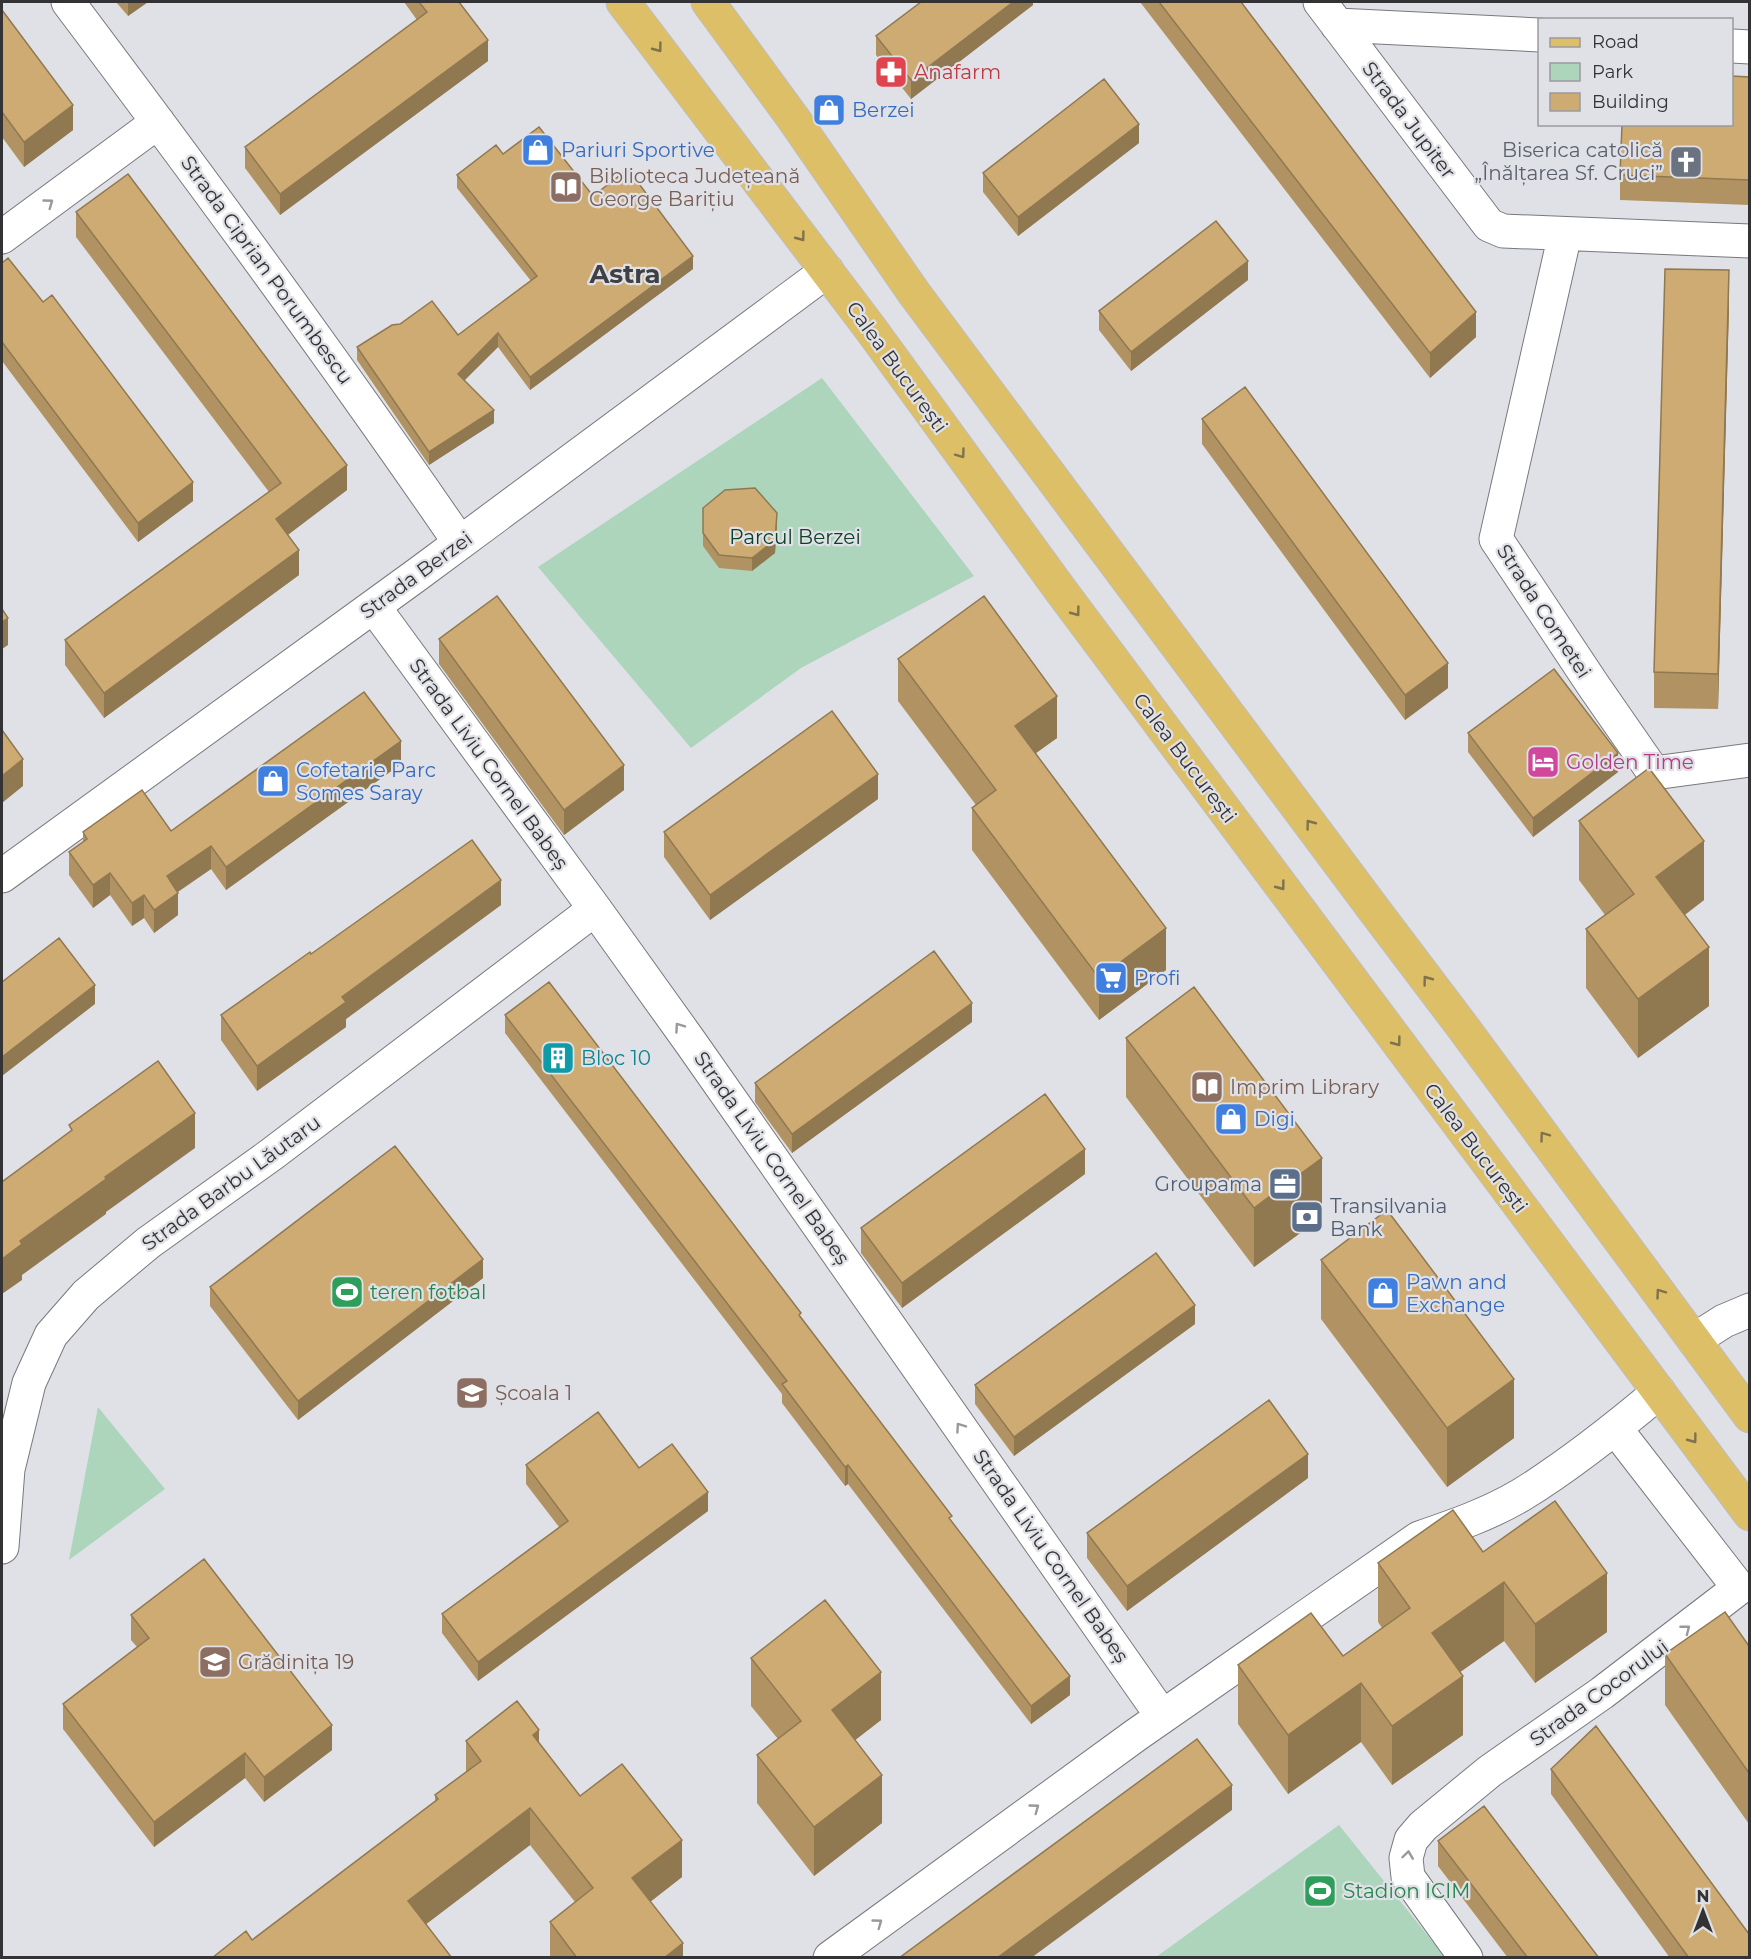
<svg xmlns="http://www.w3.org/2000/svg" width="1751" height="1959" viewBox="0 0 1751 1959" font-family="Montserrat,sans-serif">
	<style>
		.green { fill: #acd5bc }
		.lines { fill: none; stroke-linecap: round; stroke-linejoin: round }
		.minor-casing { stroke: #78797e; stroke-width: 35 }
		.primary-casing { stroke: #bebebe; stroke-width: 35 }
		.minor { stroke: #fff; stroke-width: 33 }
		.primary { stroke: #ddbf67; stroke-width: 33 }
		.wall { fill: #b19363 }
		.shaded-wall { fill: #907850 }
		.building { fill: #ceab73; stroke: #907850; stroke-width: 1.5 }
		.oneway { stroke: #7f724c }
		.oneway2 { stroke: #99999a }
		.labels { text-anchor: middle; stroke-width: 4.5; stroke-linejoin: round; paint-order: stroke }
		.health-label { font-size: 20px; fill: #be3a42; stroke: #e0e1e6; text-anchor: start }
		.shop-label { font-size: 20px; fill: #366cbe; stroke: #e0e1e6; text-anchor: start }
		.street-label { font-size: 20px; fill: #333335; stroke: #e0e1e6 }
		.worship-label { font-size: 20px; fill: #5b616d; stroke: #e0e1e6; text-anchor: end }
		.education-label { font-size: 20px; fill: #785e54; stroke: #e0e1e6; text-anchor: start }
		.park-label { font-size: 20px; fill: #0e4028; stroke: #e0e1e6 }
		.hotel-label { font-size: 20px; fill: #b23c85; stroke: #e0e1e6; text-anchor: start }
		.culture-label { font-size: 20px; fill: #0d838f; stroke: #e0e1e6; text-anchor: start }
		.service-label { font-size: 20px; fill: #4e5e75; stroke: #e0e1e6; text-anchor: end }
		.leisure-label { font-size: 20px; fill: #27864d; stroke: #e0e1e6; text-anchor: start }
		.district-label { font-size: 26px; font-weight: bold; fill: #3f4044; stroke: #e0e1e6 }
	</style>
	<rect width="100%" height="100%" fill="#e0e1e6"/>
	<path class="green" d="M822,378L974,576L801,668L691,748L538,567Z
		M98,1407L165,1489L69,1560Z
		M1339,1825L1445,1957H1156Z"/>
	<g class="lines">
		<defs>
			<path id="minor" d="M68,2C202,180 334,359 460,543
				M1320,2L1489,225L1503,231L1750,241
				M1337,25L1540,35
				M1732,46L1750,47
				M1565,234L1496,539L1593,685L1654,773L1750,760
				M2,237L158,122
				M374,607L595,909L691,1043L1162,1716
				M2,876L418,574L827,271
				M1694,1340L1724,1321L1750,1310
				M2,1547L8,1469L29,1383L51,1335L86,1295L148,1243L272,1154L595,909
				M830,1958L1136,1735L1419,1538C1454,1526 1489,1514 1521,1495C1570,1465 1615,1429 1659,1392
				M1466,1958L1408,1877L1406,1858L1411,1840L1423,1826L1490,1771L1602,1693L1739,1588L1615,1428"/>
			<path id="primary" d="M623,2L870,328L1059,588L1750,1514
				M708,2L793,118L914,293L1375,911L1462,1026L1750,1416"/>
		</defs>
		<use href="#minor" class="minor-casing"/>
		<use href="#primary" class="primary-casing"/>
		<use href="#minor" class="minor"/>
		<use href="#primary" class="primary"/>
	</g>
	<path class="wall" d="M116,2H148L128,16Z
		M404,2H459L488,61L280,215L245,168V147L417,20Z
		M1033,2V5L911,99L876,55V36Z
		M1140,2H1241L1476,337L1430,378Z
		M2,10L73,130L24,167L2,137Z
		M1749,77V205L1620,200V175Z
		M1139,143L1018,236L983,192V173Z
		M503,154L593,196L693,269L530,390L498,347L464,380L494,423L429,465L357,360V347L458,335L531,281L457,188V175Z
		M76,212L347,490L287,535L299,575L104,718L65,665V640L269,492L76,237Z
		M2,263L193,501L138,542L2,361Z
		M1248,280L1131,371L1099,330V311Z
		M1729,306L1718,709L1654,708V672Z
		M1202,419L1448,688L1405,720L1202,444Z
		M703,508L777,525L775,553L752,571L719,568L703,546Z
		M439,639L624,790L564,835L439,664Z
		M898,659L1057,738L1036,753L1166,970L1099,1020L972,850V808L976,805L898,701Z
		M1468,733L1618,772L1533,837L1468,752Z
		M401,764L226,890L211,869L178,892V915L154,933L144,918L132,926L110,895L93,908L69,875V852L83,842V832L171,831Z
		M878,799L710,920L664,857V832Z
		M1579,821L1704,900L1685,915L1709,1006L1638,1058L1586,988V929L1605,915L1579,880Z
		M501,905L346,1019V1027L257,1091L221,1040V1015L311,954Z
		M505,1015L801,1318L952,1522L1070,1695L1031,1724L848,1484L845,1486L782,1403V1394L505,1033Z
		M972,1022L792,1153L755,1102V1083Z
		M1126,1038L1322,1217L1254,1267L1126,1097Z
		M1085,1174L902,1308L861,1253V1228Z
		M1321,1260L1514,1438L1447,1487L1321,1319Z
		M483,1278L298,1420L210,1306V1287Z
		M1195,1324L1014,1456L975,1404V1385Z
		M526,1465L639,1468L708,1511L478,1681L442,1633V1614L559,1527L526,1484Z
		M1308,1478L1127,1611L1087,1558V1533Z
		M1483,1552L1607,1632L1535,1683L1504,1641L1460,1672L1463,1735L1392,1785L1361,1742L1288,1794L1238,1724V1665L1343,1656L1382,1628L1378,1622V1563Z
		M131,1615L332,1750L264,1802L245,1778L154,1847L63,1729V1704L137,1647L131,1640Z
		M1749,1646V1824L1665,1705V1654Z
		M751,1658L881,1720L855,1740L882,1823L814,1876L757,1803V1755L778,1739L751,1706Z
		M466,1741L539,1743L580,1796L682,1877L650,1902L683,1958H550V1922L575,1902L530,1845L426,1924L252,1940L435,1802V1795L466,1772Z
		M1551,1769L1749,1958H1670L1551,1794Z
		M1438,1841L1599,1958H1508L1438,1866Z"/>
	<path class="shaded-wall" d="M128,2H148L128,16Z
		M1013,2H1033V5L911,99V80Z
		M488,40V61L280,215V194Z
		M73,105V130L24,167V142Z
		M1139,124V143L1018,236V217Z
		M693,256V269L530,390V377Z
		M1248,261V280L1131,371V352Z
		M1729,270V306L1718,709V674Z
		M1476,312V337L1430,378V353Z
		M498,333V347L458,387V374Z
		M494,410V423L429,465V452Z
		M347,465V490L276,544V519Z
		M193,482V501L138,542V523Z
		M777,513V525L775,553L752,571V558Z
		M299,550V575L104,718V693Z
		M8,618V645L2,649V622Z
		M1448,663V688L1405,720V695Z
		M1057,696V738L1015,768V726Z
		M401,741V764L226,890V867Z
		M1618,753V772L1533,837V818Z
		M23,759V786L2,803V776Z
		M624,765V790L564,835V810Z
		M878,774V799L710,920V895Z
		M1704,841V900L1656,936V877Z
		M211,846V869L167,899V876Z
		M110,873V895L93,908V885Z
		M501,880V905L346,1019V1027L257,1091V1066L342,997Z
		M178,893V915L154,933V910Z
		M144,895V918L132,926V903Z
		M1166,928V970L1099,1020V978Z
		M1709,947V1006L1638,1058V999Z
		M95,985V1004L2,1076V1057Z
		M972,1003V1022L792,1153V1134Z
		M195,1113V1148L106,1212V1214L22,1275V1280L2,1294V1259L20,1241L105,1177Z
		M1085,1149V1174L902,1308V1283Z
		M1322,1158V1217L1254,1267V1208Z
		M483,1259V1278L298,1420V1401Z
		M1195,1305V1324L1014,1456V1437Z
		M1514,1379V1438L1447,1487V1428Z
		M1308,1454V1478L1127,1611V1586Z
		M848,1465V1484L845,1486V1467Z
		M708,1492V1511L478,1681V1662Z
		M1607,1573V1632L1535,1683V1624Z
		M1504,1582V1641L1432,1692V1633Z
		M881,1672V1720L832,1758V1710Z
		M1070,1676V1695L1031,1724V1706Z
		M1463,1676V1735L1392,1785V1726Z
		M1361,1683V1742L1288,1794V1735Z
		M332,1725V1750L264,1802V1777Z
		M539,1730V1767L533,1735Z
		M245,1753V1778L154,1847V1822Z
		M882,1775V1823L814,1876V1827Z
		M1232,1785V1810L1031,1958H997Z
		M530,1808V1845L408,1938V1901Z
		M682,1840V1877L632,1916V1878Z
		M683,1943V1958H664Z"/>
	<path class="building" d="M419,2H459L488,40L280,194L245,147L427,12Z
		M921,2H1013L911,80L876,36Z
		M1159,2H1241L1476,312L1430,353Z
		M2,10L73,105L24,142L2,112Z
		M1731,76L1749,77V180L1620,175L1622,124H1731Z
		M1104,79L1139,124L1018,217L983,173Z
		M539,127L593,196L628,169L693,256L530,377L498,333L458,374L494,410L429,452L357,347L392,325L400,324L432,301L458,335L537,276L457,175L496,145L503,154Z
		M128,174L347,465L276,519L299,550L104,693L65,640L281,483L76,212Z
		M1216,221L1248,261L1131,352L1099,311Z
		M8,258L43,302L52,295L193,482L138,523L2,342V263Z
		M1665,269L1729,270L1718,674L1654,672Z
		M1245,387L1448,663L1405,695L1202,419Z
		M755,488L777,513L775,540L752,558L719,555L703,533V508L725,490Z
		M497,596L624,765L564,810L439,639Z
		M984,596L1057,696L1015,726L1166,928L1099,978L972,808L996,790L898,659Z
		M2,609L8,618L2,622Z
		M1554,669L1618,753L1533,818L1468,733Z
		M364,692L401,741L226,867L211,846L167,876L178,893L154,910L144,895L132,903L110,873L93,885L69,852L87,839L83,832L142,790L171,831Z
		M832,711L878,774L710,895L664,832Z
		M2,730L23,759L2,776Z
		M1649,768L1704,841L1656,877L1709,947L1638,999L1586,929L1634,894L1579,821Z
		M472,840L501,880L342,997L346,1002L257,1066L221,1015L310,952L311,954Z
		M59,938L95,985L2,1057V982Z
		M934,951L972,1003L792,1134L755,1083Z
		M549,982L801,1313L799,1315L952,1516L949,1518L1070,1676L1031,1706L848,1465L845,1467L782,1384L787,1381L505,1015Z
		M1194,987L1322,1158L1254,1208L1126,1038Z
		M158,1061L195,1113L105,1177L106,1179L20,1241L22,1244L2,1259V1182L72,1130L69,1125Z
		M1045,1094L1085,1149L902,1283L861,1228Z
		M395,1146L483,1259L298,1401L210,1287Z
		M1387,1210L1514,1379L1447,1428L1321,1260Z
		M1156,1253L1195,1305L1014,1437L975,1385Z
		M1269,1400L1308,1454L1127,1586L1087,1533Z
		M598,1412L639,1468L672,1444L708,1492L478,1662L442,1614L568,1521L526,1465Z
		M1555,1501L1607,1573L1535,1624L1504,1582L1432,1633L1463,1676L1392,1726L1361,1683L1288,1735L1238,1665L1311,1613L1343,1656L1410,1608L1378,1563L1453,1510L1483,1552Z
		M204,1559L332,1725L264,1777L245,1753L154,1822L63,1704L149,1638L131,1615Z
		M825,1600L881,1672L832,1710L882,1775L814,1827L757,1755L801,1721L751,1658Z
		M1725,1612L1749,1646V1773L1665,1654Z
		M517,1701L539,1730L533,1735L580,1796L622,1764L682,1840L632,1878L683,1943L664,1958H577L550,1922L593,1888L530,1808L408,1901L452,1958H212L246,1931L252,1940L438,1799L435,1795L481,1761L466,1741Z
		M1596,1726L1749,1934V1958H1689L1551,1769Z
		M1197,1739L1232,1785L997,1958H899Z
		M1484,1806L1599,1958H1528L1438,1841Z"/>
	<defs><path id="oneway-chevron" d="M-2-3.5L2.5 0L-2 3.5" fill="none" stroke-width="1.6" stroke-linecap="round" stroke-linejoin="round" transform="scale(1.5)"/></defs>
	<g class="oneway">
		<use href="#oneway-chevron" transform="translate(658 48) rotate(53)"/>
		<use href="#oneway-chevron" transform="translate(801 237) rotate(53)"/>
		<use href="#oneway-chevron" transform="translate(961 454) rotate(54)"/>
		<use href="#oneway-chevron" transform="translate(1076 612) rotate(53)"/>
		<use href="#oneway-chevron" transform="translate(1310 824) rotate(-127)"/>
		<use href="#oneway-chevron" transform="translate(1281 886) rotate(53)"/>
		<use href="#oneway-chevron" transform="translate(1427 980) rotate(-127)"/>
		<use href="#oneway-chevron" transform="translate(1397 1042) rotate(53)"/>
		<use href="#oneway-chevron" transform="translate(1544 1136) rotate(-126)"/>
		<use href="#oneway-chevron" transform="translate(1660 1293) rotate(-126)"/>
		<use href="#oneway-chevron" transform="translate(1693 1439) rotate(53)"/>
	</g>
	<g class="oneway2">
		<use href="#oneway-chevron" transform="translate(49 203) rotate(-36)"/>
		<use href="#oneway-chevron" transform="translate(679 1027) rotate(-125)"/>
		<use href="#oneway-chevron" transform="translate(960 1427) rotate(-125)"/>
		<use href="#oneway-chevron" transform="translate(1686 1629) rotate(-38)"/>
		<use href="#oneway-chevron" transform="translate(1035 1808) rotate(-36)"/>
		<use href="#oneway-chevron" transform="translate(1408 1855) rotate(-82)"/>
		<use href="#oneway-chevron" transform="translate(878 1923) rotate(-36)"/>
	</g>
	<defs>
		<symbol id="pharmacy-square" viewBox="-11 -11 22 22"><rect x="-9" y="-9" width="18" height="18" rx="4" fill="#e0444e" stroke="#e0e1e6"/><path d="M-2-6h4v4h4v4h-4v4h-4v-4h-4v-4h4Z" fill="#fff"/></symbol>
		<symbol id="shop-square" viewBox="-11 -11 22 22"><rect x="-9" y="-9" width="18" height="18" rx="4" fill="#3f7fe0" stroke="#e0e1e6"/><path d="M-5-2.5h2.3a2.7 3.5 0 0 1 5.4 0H5L5.5 6h-11ZM-1.5-2.5h3a1.5 2.3 0 0 0-3 0Z" fill="#fff"/></symbol>
		<symbol id="church-square" viewBox="-11 -11 22 22"><rect x="-9" y="-9" width="18" height="18" rx="4" fill="#6b7280" stroke="#e0e1e6"/><path d="M-1.2-6h2.4v3.5h3.3v2.4h-3.3V6h-2.4V-.1h-3.3v-2.4h3.3Z" fill="#fff"/></symbol>
		<symbol id="library-square" viewBox="-11 -11 22 22"><rect x="-9" y="-9" width="18" height="18" rx="4" fill="#8d6e63" stroke="#e0e1e6"/><path d="M-6-4Q-3-5.5-.7-3.5V5Q-3 3-6 4ZM6-4Q3-5.5 .7-3.5V5Q3 3 6 4Z" fill="#fff"/></symbol>
		<symbol id="hotel-square" viewBox="-11 -11 22 22"><rect x="-9" y="-9" width="18" height="18" rx="4" fill="#d1479c" stroke="#e0e1e6"/><path d="M-6-4.5h1.5V1H6V5H4.5V3h-9V5H-6ZM-4 0a1.8 1.8 0 1 1 3.6 0ZM.5 0V-2.5h3Q6-2.5 6 0Z" fill="#fff"/></symbol>
		<symbol id="supermarket-square" viewBox="-11 -11 22 22"><rect x="-9" y="-9" width="18" height="18" rx="4" fill="#3f7fe0" stroke="#e0e1e6"/><path d="M-6-5.5h2.5l.6 2H6L4.5 2H-2.5L-4.4-4H-6ZM-1.5 3.2a1.3 1.3 0 1 0 .1 0ZM3 3.2a1.3 1.3 0 1 0 .1 0Z" fill="#fff"/></symbol>
		<symbol id="building-square" viewBox="-11 -11 22 22"><rect x="-9" y="-9" width="18" height="18" rx="4" fill="#0f9aa8" stroke="#e0e1e6"/><path d="M-4-6H4V6H1V3H-1V6H-4ZM-2.5-4.3h1.7v1.8h-1.7ZM.8-4.3h1.7v1.8H.8ZM-2.5-1h1.7V.8h-1.7ZM.8-1h1.7V.8H.8Z" fill="#fff"/></symbol>
		<symbol id="office-square" viewBox="-11 -11 22 22"><rect x="-9" y="-9" width="18" height="18" rx="4" fill="#5c6f8a" stroke="#e0e1e6"/><path d="M-6-3h4V-5.5h4V-3h4V5H-6ZM-1-4.5V-3h2v-1.5ZM-6 0V1H6V0Z" fill="#fff"/></symbol>
		<symbol id="bank-square" viewBox="-11 -11 22 22"><rect x="-9" y="-9" width="18" height="18" rx="4" fill="#5c6f8a" stroke="#e0e1e6"/><path d="M-6-4H6V4H-6ZM0-2.3a2.3 2.3 0 1 0 0 4.6a2.3 2.3 0 1 0 0-4.6Z" fill="#fff"/></symbol>
		<symbol id="stadium-square" viewBox="-11 -11 22 22"><rect x="-9" y="-9" width="18" height="18" rx="4" fill="#2e9e5b" stroke="#e0e1e6"/><path d="M0-5a6.5 5 0 1 0 0 10a6.5 5 0 1 0 0-10ZM-3.5-1.8h7v3.6h-7Z" fill="#fff"/></symbol>
		<symbol id="school-square" viewBox="-11 -11 22 22"><rect x="-9" y="-9" width="18" height="18" rx="4" fill="#8d6e63" stroke="#e0e1e6"/><path d="M0-5L7-2L0 1L-7-2ZM-4 1L0 2.5L4 1V4Q0 6-4 4Z" fill="#fff"/></symbol>
	</defs>
	<g fill-rule="evenodd">
		<use href="#pharmacy-square" x="872" y="53" width="38" height="38"/>
		<use href="#shop-square" x="810" y="91" width="38" height="38"/>
		<use href="#shop-square" x="519" y="131" width="38" height="38"/>
		<use href="#church-square" x="1667" y="143" width="38" height="38"/>
		<use href="#library-square" x="547" y="168" width="38" height="38"/>
		<use href="#hotel-square" x="1524" y="743" width="38" height="38"/>
		<use href="#shop-square" x="254" y="762" width="38" height="38"/>
		<use href="#supermarket-square" x="1092" y="959" width="38" height="38"/>
		<use href="#building-square" x="539" y="1039" width="38" height="38"/>
		<use href="#library-square" x="1188" y="1068" width="38" height="38"/>
		<use href="#shop-square" x="1212" y="1100" width="38" height="38"/>
		<use href="#office-square" x="1266" y="1165" width="38" height="38"/>
		<use href="#bank-square" x="1288" y="1198" width="38" height="38"/>
		<use href="#stadium-square" x="328" y="1273" width="38" height="38"/>
		<use href="#shop-square" x="1364" y="1274" width="38" height="38"/>
		<use href="#school-square" x="453" y="1374" width="38" height="38"/>
		<use href="#school-square" x="196" y="1643" width="38" height="38"/>
		<use href="#stadium-square" x="1301" y="1872" width="38" height="38"/>
	</g>
	<g class="labels">
		<g class="health-label">
			<text x="914" y="79">Anafarm</text>
		</g>
		<g class="shop-label">
			<text x="852" y="117">Berzei</text>
			<text x="561" y="157">Pariuri Sportive</text>
			<text x="296" y="777">Cofetarie Parc<tspan x="296" dy="23">Somes Saray</tspan></text>
			<text x="1134" y="985">Profi</text>
			<text x="1254" y="1126">Digi</text>
			<text x="1406" y="1289">Pawn and<tspan x="1406" dy="23">Exchange</tspan></text>
		</g>
		<g class="street-label">
			<text transform="translate(1409 120) rotate(53)" y="7">Strada Jupiter</text>
			<text transform="translate(267 270) rotate(54)" y="7">Strada Ciprian Porumbescu</text>
			<text transform="translate(897 367) rotate(54)" y="7">Calea București</text>
			<text transform="translate(416 575) rotate(-36)" y="7">Strada Berzei</text>
			<text transform="translate(1544 611) rotate(57)" y="7">Strada Cometei</text>
			<text transform="translate(1185 758) rotate(53)" y="7">Calea București</text>
			<text transform="translate(489 764) rotate(54)" y="7">Strada Liviu Cornel Babeș</text>
			<text transform="translate(1476 1148) rotate(53)" y="7">Calea București</text>
			<text transform="translate(772 1158) rotate(55)" y="7">Strada Liviu Cornel Babeș</text>
			<text transform="translate(231 1183) rotate(-36)" y="7">Strada Barbu Lăutaru</text>
			<text transform="translate(1051 1556) rotate(55)" y="7">Strada Liviu Cornel Babeș</text>
			<text transform="translate(1599 1693) rotate(-36)" y="7">Strada Cocorului</text>
		</g>
		<g class="worship-label">
			<text x="1663" y="157">Biserica catolică<tspan x="1663" dy="23">„Înălțarea Sf. Cruci”</tspan></text>
		</g>
		<g class="education-label">
			<text x="589" y="183">Biblioteca Județeană<tspan x="589" dy="23">George Barițiu</tspan></text>
			<text x="1230" y="1094">Imprim Library</text>
			<text x="495" y="1400">Școala 1</text>
			<text x="238" y="1669">Grădinița 19</text>
		</g>
		<g class="park-label">
			<text x="795" y="544">Parcul Berzei</text>
		</g>
		<g class="hotel-label">
			<text x="1566" y="769">Golden Time</text>
		</g>
		<g class="culture-label">
			<text x="581" y="1065">Bloc 10</text>
		</g>
		<g class="service-label">
			<text x="1262" y="1191">Groupama</text>
			<text x="1330" y="1213" text-anchor="start">Transilvania<tspan x="1330" dy="23">Bank</tspan></text>
		</g>
		<g class="leisure-label">
			<text x="370" y="1299">teren fotbal</text>
			<text x="1343" y="1898">Stadion ICIM</text>
		</g>
		<g class="district-label">
			<text x="625" y="283">Astra</text>
		</g>
	</g>
	<rect width="1751" height="1959" fill="none" stroke="#333335" stroke-width="6"/>
	<rect x="1538" y="18" width="195" height="108" fill="#e0e1e6" stroke="#9b9b9f" stroke-width="1.5"/>
	<rect x="1550" y="38" width="30" height="9" fill="#ddbf67" stroke="#9b9b9f" stroke-width="1.5"/>
	<text x="1592" y="48" font-size="18" fill="#333335">Road</text>
	<rect x="1550" y="63" width="30" height="18" fill="#acd5bc" stroke="#9b9b9f" stroke-width="1.5"/>
	<text x="1592" y="78" font-size="18" fill="#333335">Park</text>
	<rect x="1550" y="93" width="30" height="18" fill="#ceab73" stroke="#9b9b9f" stroke-width="1.5"/>
	<text x="1592" y="108" font-size="18" fill="#333335">Building</text>
	<g transform="translate(1703 1911)" stroke="#e0e1e6" stroke-width="4.5" paint-order="stroke">
	<path d="M0-4.5L10 22L0 15L-10 22Z" fill="#333335"/>
	<text y="-9" font-size="16" font-weight="bold" text-anchor="middle" fill="#333335">N</text>
	</g>
</svg>
